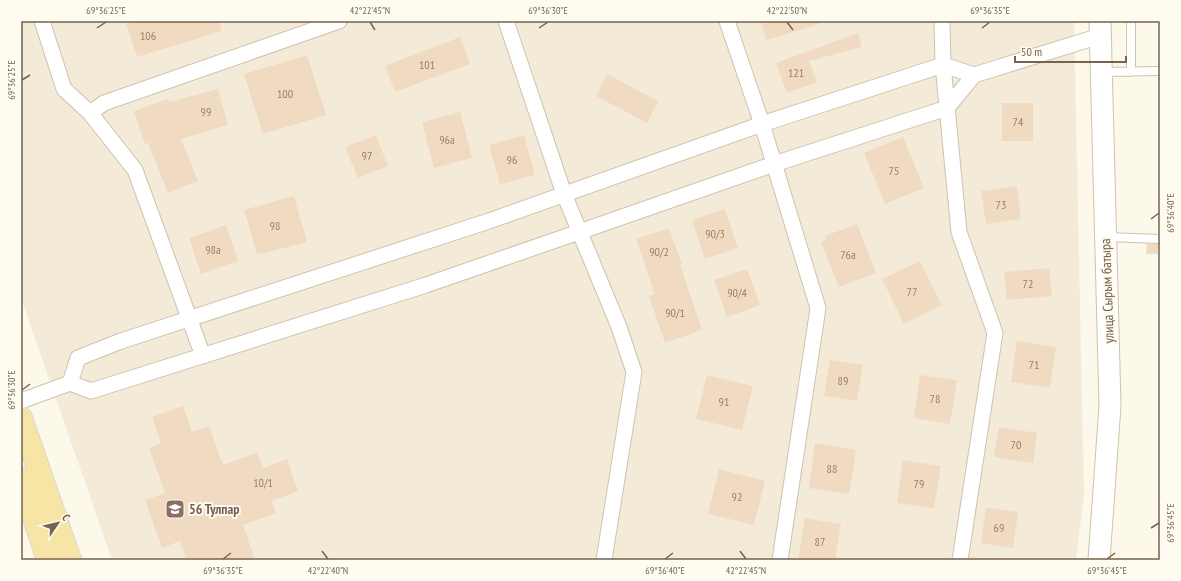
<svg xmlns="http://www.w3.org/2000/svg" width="1181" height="581" viewBox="0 0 1181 581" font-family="'PT Sans Narrow',sans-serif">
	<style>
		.residential { fill: #f3ebd8 }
		.building { fill: #f0dbc2 }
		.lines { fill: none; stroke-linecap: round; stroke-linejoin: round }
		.lane-casing { stroke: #cec1b0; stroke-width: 10 }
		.street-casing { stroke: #cec1b0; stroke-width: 17 }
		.secondary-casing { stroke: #d0c2ad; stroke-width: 23 }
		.primary-casing { stroke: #dbd6d1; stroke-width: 24 }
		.lane { stroke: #fff; stroke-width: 8 }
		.street { stroke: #fff; stroke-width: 15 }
		.secondary { stroke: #fff; stroke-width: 21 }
		.primary { stroke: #f7e5a6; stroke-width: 22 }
		.ticks { fill: none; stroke: #76624e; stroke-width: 1.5 }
		.labels { text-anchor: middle; stroke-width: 4; stroke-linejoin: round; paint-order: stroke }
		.number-label { font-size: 12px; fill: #94806b }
		.street-label { font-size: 14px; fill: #76624e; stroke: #fefbf0 }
		.education-label { font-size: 14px; font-weight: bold; fill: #785e54; stroke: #fefbf0; text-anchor: start }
		.neatline { fill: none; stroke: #76624e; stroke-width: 1.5 }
		.ticks-label { font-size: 10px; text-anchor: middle; fill: #76624e }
	</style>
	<rect width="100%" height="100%" fill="#fcf8ea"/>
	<path class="residential" d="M21,21H1074L1084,494L1076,560H112L21,298Z"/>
	<path class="building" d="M137,21H219L222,31L137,57L126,24Z
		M761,21H820V24L766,40Z
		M858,33L862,47L809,61L817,82L787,93L776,63Z
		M460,37L470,64L395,92L385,66Z
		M307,55L326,115L263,134L244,74Z
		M607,74L658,101L647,123L596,96Z
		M218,89L228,125L181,139L198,181L168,193L148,143L145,144L134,111L168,99L169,102Z
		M1002,103H1033V141H1002Z
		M460,112L472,158L434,168L422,122Z
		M376,135L388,166L358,178L345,147Z
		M524,135L535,175L500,184L489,145Z
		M903,137L924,188L885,204L864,153Z
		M1017,186L1021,219L986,224L981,191Z
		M294,196L307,242L261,254H257L244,210Z
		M725,209L738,248L705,259L692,220Z
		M857,224L876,273L839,287L821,242L826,240L825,236Z
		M226,225L238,261L201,274L189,238Z
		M669,228L682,264L680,265L702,330L665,343L649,296L655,294L636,239Z
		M1147,244H1158V254H1146Z
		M920,261L942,305L904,324L882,279Z
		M1049,268L1052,296L1007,300L1004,272Z
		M747,269L760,305L727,317L714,280Z
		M1017,341L1056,347L1050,388L1011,382Z
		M830,360L863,365L857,401L824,396Z
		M707,375L753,386L742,430L696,419Z
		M920,375L957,380L950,424L914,418Z
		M183,406L192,432L209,426L223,465L257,453L263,468L287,459L298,491L272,501L276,513L243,525L255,560H187L180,541L162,548L145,500L165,493L149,448L161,443L152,417Z
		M999,427L1037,433L1033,463L994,457Z
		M815,443L856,450L849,494L809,488Z
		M903,460L941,466L934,508L897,503Z
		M719,469L765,481L754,525L708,514Z
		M986,507L1018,512L1013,548L981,543Z
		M805,518L841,524L835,560H798Z"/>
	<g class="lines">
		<defs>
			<path id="lane" d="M1101,72L1160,71
				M1131,72V21
				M1107,237L1160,239"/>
			<path id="street" d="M42,21L64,89L90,113
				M506,21L564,194L619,327L634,372L604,560
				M727,21L762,124L818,308L780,560
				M942,21L943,65L959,232L995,333L960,560
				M203,356L135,170L90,113L104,103L339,21
				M70,383L78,358L121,341L489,221L762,124L943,65L974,75
				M21,401L70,383L91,391L423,286L579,232L774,164L947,108L974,75L1100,36"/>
			<path id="secondary" d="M1099,560L1110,406L1100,21"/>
			<path id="primary" d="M21,418L70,560
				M21,479L48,560"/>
		</defs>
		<use href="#lane" class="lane-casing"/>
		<use href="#street" class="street-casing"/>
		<use href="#secondary" class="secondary-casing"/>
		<use href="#primary" class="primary-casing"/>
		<use href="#lane" class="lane"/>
		<use href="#street" class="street"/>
		<use href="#secondary" class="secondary"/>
		<use href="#primary" class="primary"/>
	</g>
	<path class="ticks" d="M370,22L375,30M787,22L793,30M97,28L106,22M539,28L548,22M982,28L990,22M22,80L30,75M1151,219L1159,213M22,390L30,384M1151,528L1159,523M322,551L328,559M740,551L746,559M223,559L231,553M665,559L673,553M1107,559L1115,553"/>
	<defs>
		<symbol id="school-square" viewBox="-11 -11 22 22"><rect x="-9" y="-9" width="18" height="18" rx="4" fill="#8d6e63" stroke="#fefbf0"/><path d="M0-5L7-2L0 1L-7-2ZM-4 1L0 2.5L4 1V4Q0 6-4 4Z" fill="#fff"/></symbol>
	</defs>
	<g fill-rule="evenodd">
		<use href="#school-square" x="164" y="498" width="22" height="22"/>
	</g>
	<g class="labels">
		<g class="number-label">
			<text x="148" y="40">106</text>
			<text x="427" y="69">101</text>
			<text x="796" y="77">121</text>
			<text x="285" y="98">100</text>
			<text x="206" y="116">99</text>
			<text x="1018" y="126">74</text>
			<text x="447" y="144">96а</text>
			<text x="367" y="160">97</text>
			<text x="512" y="164">96</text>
			<text x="894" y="175">75</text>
			<text x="1001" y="209">73</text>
			<text x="275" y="230">98</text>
			<text x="715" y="238">90/3</text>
			<text x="213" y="254">98а</text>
			<text x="659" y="256">90/2</text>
			<text x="848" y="259">76а</text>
			<text x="1028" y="288">72</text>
			<text x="912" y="296">77</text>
			<text x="737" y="297">90/4</text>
			<text x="675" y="317">90/1</text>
			<text x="1034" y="369">71</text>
			<text x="843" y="385">89</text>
			<text x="935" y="403">78</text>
			<text x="724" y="406">91</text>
			<text x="1016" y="449">70</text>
			<text x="832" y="473">88</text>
			<text x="263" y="487">10/1</text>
			<text x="919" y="488">79</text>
			<text x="737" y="501">92</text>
			<text x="999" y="532">69</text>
			<text x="820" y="546">87</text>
		</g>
		<g class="street-label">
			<text transform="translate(1107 291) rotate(-92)" y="5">улица Сырым батыра</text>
		</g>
		<g class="education-label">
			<text x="189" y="514">56 Тулпар</text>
		</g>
	</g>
	<rect width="1181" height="581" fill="none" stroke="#fefbf0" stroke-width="44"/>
	<g transform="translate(58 523) rotate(55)" stroke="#fefbf0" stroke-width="3" paint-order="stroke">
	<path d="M0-3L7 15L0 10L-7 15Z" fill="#76624e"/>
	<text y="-6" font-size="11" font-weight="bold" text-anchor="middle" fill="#76624e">С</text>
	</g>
	<path d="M1015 56v6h111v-6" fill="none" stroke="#76624e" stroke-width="2"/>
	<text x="1021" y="56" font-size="12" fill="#76624e" stroke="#fefbf0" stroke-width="3" paint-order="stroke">50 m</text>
	<rect x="22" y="22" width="1137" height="537" class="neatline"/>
	<g class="ticks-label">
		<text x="106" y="14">69°36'25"E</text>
		<text x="370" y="14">42°22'45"N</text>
		<text x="548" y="14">69°36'30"E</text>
		<text x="787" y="14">42°22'50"N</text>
		<text x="990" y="14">69°36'35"E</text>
		<text transform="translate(11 80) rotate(-90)" y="4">69°36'25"E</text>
		<text transform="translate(1170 213) rotate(-90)" y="4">69°36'40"E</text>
		<text transform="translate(11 390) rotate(-90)" y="4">69°36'30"E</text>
		<text transform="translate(1170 523) rotate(-90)" y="4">69°36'45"E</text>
		<text x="223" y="574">69°36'35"E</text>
		<text x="328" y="574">42°22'40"N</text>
		<text x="665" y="574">69°36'40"E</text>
		<text x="746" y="574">42°22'45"N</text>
		<text x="1107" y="574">69°36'45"E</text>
	</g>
</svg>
